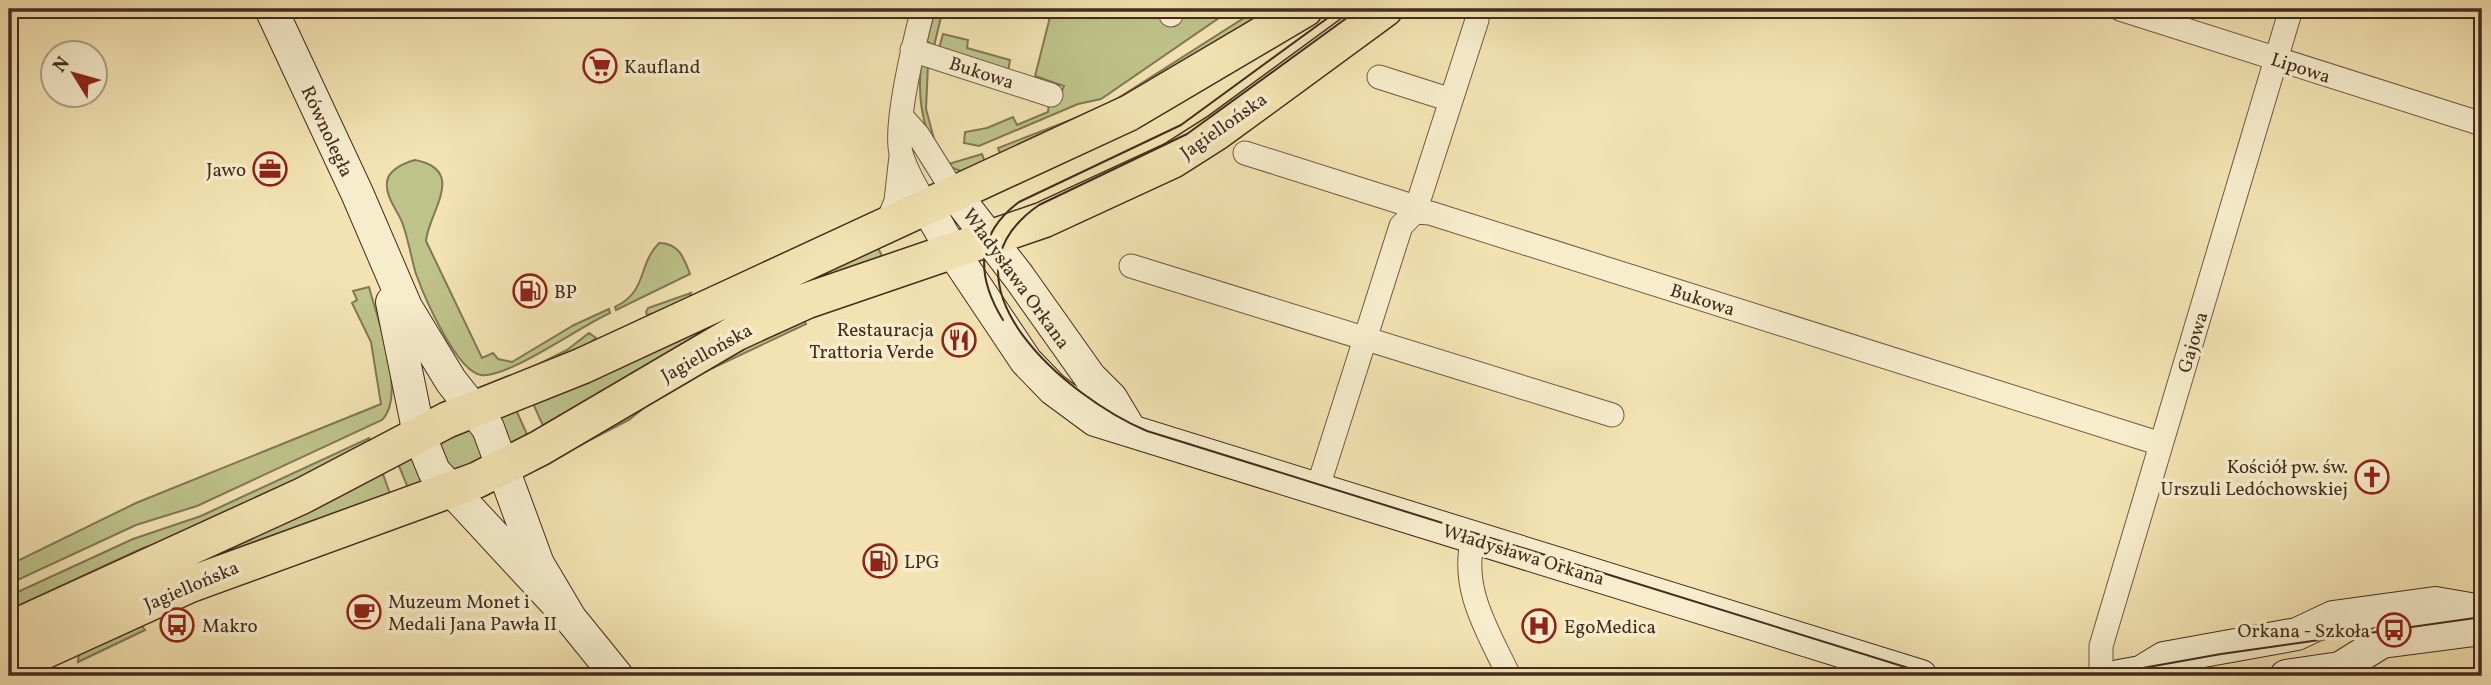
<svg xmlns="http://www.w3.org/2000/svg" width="2491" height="685" viewBox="0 0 2491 685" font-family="Vollkorn,serif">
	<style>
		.green { fill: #bec38a; stroke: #807854; stroke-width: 2 }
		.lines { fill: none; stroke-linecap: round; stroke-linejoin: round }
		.street-casing { stroke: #6f5a42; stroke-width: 25 }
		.secondary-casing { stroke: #432c1d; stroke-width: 34 }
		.primary-casing { stroke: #432c1d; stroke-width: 38 }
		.street { stroke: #f7edcd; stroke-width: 23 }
		.secondary { stroke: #f7edcd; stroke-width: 32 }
		.primary { stroke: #f3e3b2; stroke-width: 35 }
		.tram { stroke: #432c1d; stroke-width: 2 }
		.labels { text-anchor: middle; stroke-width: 7; stroke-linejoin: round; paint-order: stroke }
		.poi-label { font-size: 19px; fill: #432c1d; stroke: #f7edcd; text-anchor: start }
		.street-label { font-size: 19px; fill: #432c1d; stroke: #f7edcd }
	</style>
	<rect width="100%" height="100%" fill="#f3e3b2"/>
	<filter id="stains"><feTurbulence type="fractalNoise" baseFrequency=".00286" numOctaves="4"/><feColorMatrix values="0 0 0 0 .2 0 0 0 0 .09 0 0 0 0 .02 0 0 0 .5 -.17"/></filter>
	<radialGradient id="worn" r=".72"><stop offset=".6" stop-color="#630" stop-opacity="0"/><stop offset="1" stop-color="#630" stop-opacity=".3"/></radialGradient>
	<path class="green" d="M935,9H943L934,46L927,41Z
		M1052,9H1232L1101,99L1078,104L979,146L964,143L965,132L987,128L1013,117L1017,125L1048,112L1049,103L1060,95L1064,86L1035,76Z
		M1258,9H1286L1146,93L1003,161L998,148L1104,107Z
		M943,34L968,40L967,48L1010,60L1008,72L938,52Z
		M928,65L926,109L937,150C921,127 918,93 921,66Z
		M982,154L987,168L966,173L945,165Z
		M415,160C468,170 428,213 426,241L482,358L493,353L498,359L512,362L574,325L609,309L610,313C582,325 507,379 481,375C456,371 424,296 416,274C411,257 408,238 402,222C397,210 385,196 387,182C388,170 404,163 415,160Z
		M875,242L882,256L795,287L546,432L530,397Z
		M659,243C679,243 684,258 690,274L616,310L615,307C648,291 637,266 659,243Z
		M369,287C377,318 407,395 382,420L197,506L136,525L9,584V565L136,503L381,404L371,342L352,303L357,300L353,291Z
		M691,293L687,303L647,315L646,312L648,308Z
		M804,320L806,324L666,390L629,420L559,456L708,359Z
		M589,333L596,338L568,360L521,373L567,350Z
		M513,403L530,441L508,453L494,413Z
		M475,429L488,451L470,474L447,468L439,442L446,431Z
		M369,438L373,449L187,534L143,548L9,610V596L133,539L201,516Z
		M408,451L429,479L411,495L396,459Z
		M380,466L393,502L9,656V641Z
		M142,626L145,630L78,662L79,652Z"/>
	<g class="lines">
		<defs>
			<path id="street" d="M923,9C915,39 894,125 901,153C906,172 918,190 927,207
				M2120,9L2482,124
				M1171,15L1172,9
				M912,50L1051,95
				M1379,77L1451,100
				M903,118L918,135L955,194
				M1245,153L1403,203L1415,212L1430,213L2161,444
				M886,226L896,201L901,156
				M1131,266L1612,415
				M1317,490L1401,226L1415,212L1477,20
				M1473,538C1460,589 1488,631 1509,676
				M2101,676V646L2291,9"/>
			<path id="secondary" d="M271,9L357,193L406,307L451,381L488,428L538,564L570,618
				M955,194L1019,277L1090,377L1111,398L1129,428
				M927,207L953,252L1026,361L1053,389L1095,420L1921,676
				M392,302L419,434L434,471L570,618L617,676
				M2119,676L2141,672L2164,658L2297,634L2333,617L2435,603L2482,611
				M2286,676L2340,668L2382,642L2482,629"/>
			<path id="primary" d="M9,630L302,496L447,420L582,366L1129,113L1305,9
				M9,667L189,585L477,480L540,448L736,333L806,301L1043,220L1173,160L1217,132L1385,9"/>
		</defs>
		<use href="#street" class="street-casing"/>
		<use href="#secondary" class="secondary-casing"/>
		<use href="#primary" class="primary-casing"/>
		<use href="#street" class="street"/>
		<use href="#secondary" class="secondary"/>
		<use href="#primary" class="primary"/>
		<path class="tram" d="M1359,9L1187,134L1039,205C928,282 1070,399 1147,431L1934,676
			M1003,320C976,276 975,235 1019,202L1181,125L1340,9
			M2098,676L2221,654L2482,617"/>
	</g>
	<defs>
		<symbol id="supermarket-ring" viewBox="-11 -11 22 22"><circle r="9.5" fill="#f7edcd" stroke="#8f2418" stroke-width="1.5"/><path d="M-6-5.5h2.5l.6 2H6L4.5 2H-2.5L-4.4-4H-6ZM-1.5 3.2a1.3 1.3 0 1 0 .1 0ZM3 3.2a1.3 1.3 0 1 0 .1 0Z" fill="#8f2418"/></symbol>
		<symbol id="office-ring" viewBox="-11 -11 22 22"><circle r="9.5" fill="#f7edcd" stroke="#8f2418" stroke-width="1.5"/><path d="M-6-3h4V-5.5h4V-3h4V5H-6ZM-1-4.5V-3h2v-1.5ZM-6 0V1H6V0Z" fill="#8f2418"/></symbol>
		<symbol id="fuel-ring" viewBox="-11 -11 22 22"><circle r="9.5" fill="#f7edcd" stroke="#8f2418" stroke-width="1.5"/><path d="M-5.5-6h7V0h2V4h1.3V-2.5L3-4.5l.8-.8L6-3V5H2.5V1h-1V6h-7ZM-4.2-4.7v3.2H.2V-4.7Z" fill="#8f2418"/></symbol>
		<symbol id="restaurant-ring" viewBox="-11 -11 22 22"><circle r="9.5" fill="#f7edcd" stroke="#8f2418" stroke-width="1.5"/><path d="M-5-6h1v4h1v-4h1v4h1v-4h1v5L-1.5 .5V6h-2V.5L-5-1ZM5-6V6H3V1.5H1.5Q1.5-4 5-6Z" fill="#8f2418"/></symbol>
		<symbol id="church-ring" viewBox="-11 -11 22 22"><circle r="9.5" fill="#f7edcd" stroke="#8f2418" stroke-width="1.5"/><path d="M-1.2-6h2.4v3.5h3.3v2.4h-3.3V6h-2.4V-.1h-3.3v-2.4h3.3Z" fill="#8f2418"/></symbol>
		<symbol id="cafe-ring" viewBox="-11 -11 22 22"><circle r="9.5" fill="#f7edcd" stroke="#8f2418" stroke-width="1.5"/><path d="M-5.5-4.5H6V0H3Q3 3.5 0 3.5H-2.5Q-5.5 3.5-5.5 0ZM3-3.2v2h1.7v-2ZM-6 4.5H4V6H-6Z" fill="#8f2418"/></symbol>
		<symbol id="bus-ring" viewBox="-11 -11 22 22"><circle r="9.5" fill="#f7edcd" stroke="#8f2418" stroke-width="1.5"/><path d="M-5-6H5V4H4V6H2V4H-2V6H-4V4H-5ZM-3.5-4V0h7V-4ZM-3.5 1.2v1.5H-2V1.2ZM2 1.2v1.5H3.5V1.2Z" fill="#8f2418"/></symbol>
		<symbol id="hospital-ring" viewBox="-11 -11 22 22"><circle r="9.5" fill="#f7edcd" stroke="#8f2418" stroke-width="1.5"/><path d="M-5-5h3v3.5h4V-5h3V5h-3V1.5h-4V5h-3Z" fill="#8f2418"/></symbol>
	</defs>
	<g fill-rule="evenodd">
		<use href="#supermarket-ring" x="581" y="47" width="38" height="38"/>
		<use href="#office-ring" x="251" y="150" width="38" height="38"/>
		<use href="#fuel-ring" x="511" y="272" width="38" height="38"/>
		<use href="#restaurant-ring" x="940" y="321" width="38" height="38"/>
		<use href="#church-ring" x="2353" y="458" width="38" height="38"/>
		<use href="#fuel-ring" x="861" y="542" width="38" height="38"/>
		<use href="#cafe-ring" x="345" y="593" width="38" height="38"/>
		<use href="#bus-ring" x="158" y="606" width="38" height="38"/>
		<use href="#hospital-ring" x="1520" y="607" width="38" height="38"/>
		<use href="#bus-ring" x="2375" y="611" width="38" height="38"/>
	</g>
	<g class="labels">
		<g class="poi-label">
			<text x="624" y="73">Kaufland</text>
			<text x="246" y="176" text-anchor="end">Jawo</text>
			<text x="554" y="298">BP</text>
			<text x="934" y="336" text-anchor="end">Restauracja<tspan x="934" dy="22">Trattoria Verde</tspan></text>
			<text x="2348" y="473" text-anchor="end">Kościół pw. św.<tspan x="2348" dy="22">Urszuli Ledóchowskiej</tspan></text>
			<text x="904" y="568">LPG</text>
			<text x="388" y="608">Muzeum Monet i<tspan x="388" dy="22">Medali Jana Pawła II</tspan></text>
			<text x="202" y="632">Makro</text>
			<text x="1564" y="633">EgoMedica</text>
			<text x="2370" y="637" text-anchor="end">Orkana - Szkoła</text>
		</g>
		<g class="street-label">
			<text transform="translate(2301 67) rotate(18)" y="7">Lipowa</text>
			<text transform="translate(982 72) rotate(18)" y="7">Bukowa</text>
			<text transform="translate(1223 125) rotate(-35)" y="7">Jagiellońska</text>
			<text transform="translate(328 131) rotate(65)" y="7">Równoległa</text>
			<text transform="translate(1017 278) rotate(54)" y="7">Władysława Orkana</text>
			<text transform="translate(1703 299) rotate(18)" y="7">Bukowa</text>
			<text transform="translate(2192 342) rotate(-73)" y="7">Gajowa</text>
			<text transform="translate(706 352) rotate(-29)" y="7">Jagiellońska</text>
			<text transform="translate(1524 554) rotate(17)" y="7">Władysława Orkana</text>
			<text transform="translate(191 585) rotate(-23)" y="7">Jagiellońska</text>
		</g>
	</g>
	<rect width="2491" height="685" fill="none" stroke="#f3e3b2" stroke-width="35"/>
	<rect x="10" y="10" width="2470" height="664" fill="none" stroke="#432c1d" stroke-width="3.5"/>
	<rect x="18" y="18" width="2456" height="650" fill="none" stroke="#432c1d" stroke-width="2"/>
	<g transform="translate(74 74) rotate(307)"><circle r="33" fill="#f7edcd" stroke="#afa087" stroke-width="2"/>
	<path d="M0-5L12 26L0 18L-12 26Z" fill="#8f2418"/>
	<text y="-10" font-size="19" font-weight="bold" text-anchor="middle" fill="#432c1d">N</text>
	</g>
	<rect width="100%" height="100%" filter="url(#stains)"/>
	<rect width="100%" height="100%" fill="url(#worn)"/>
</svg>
